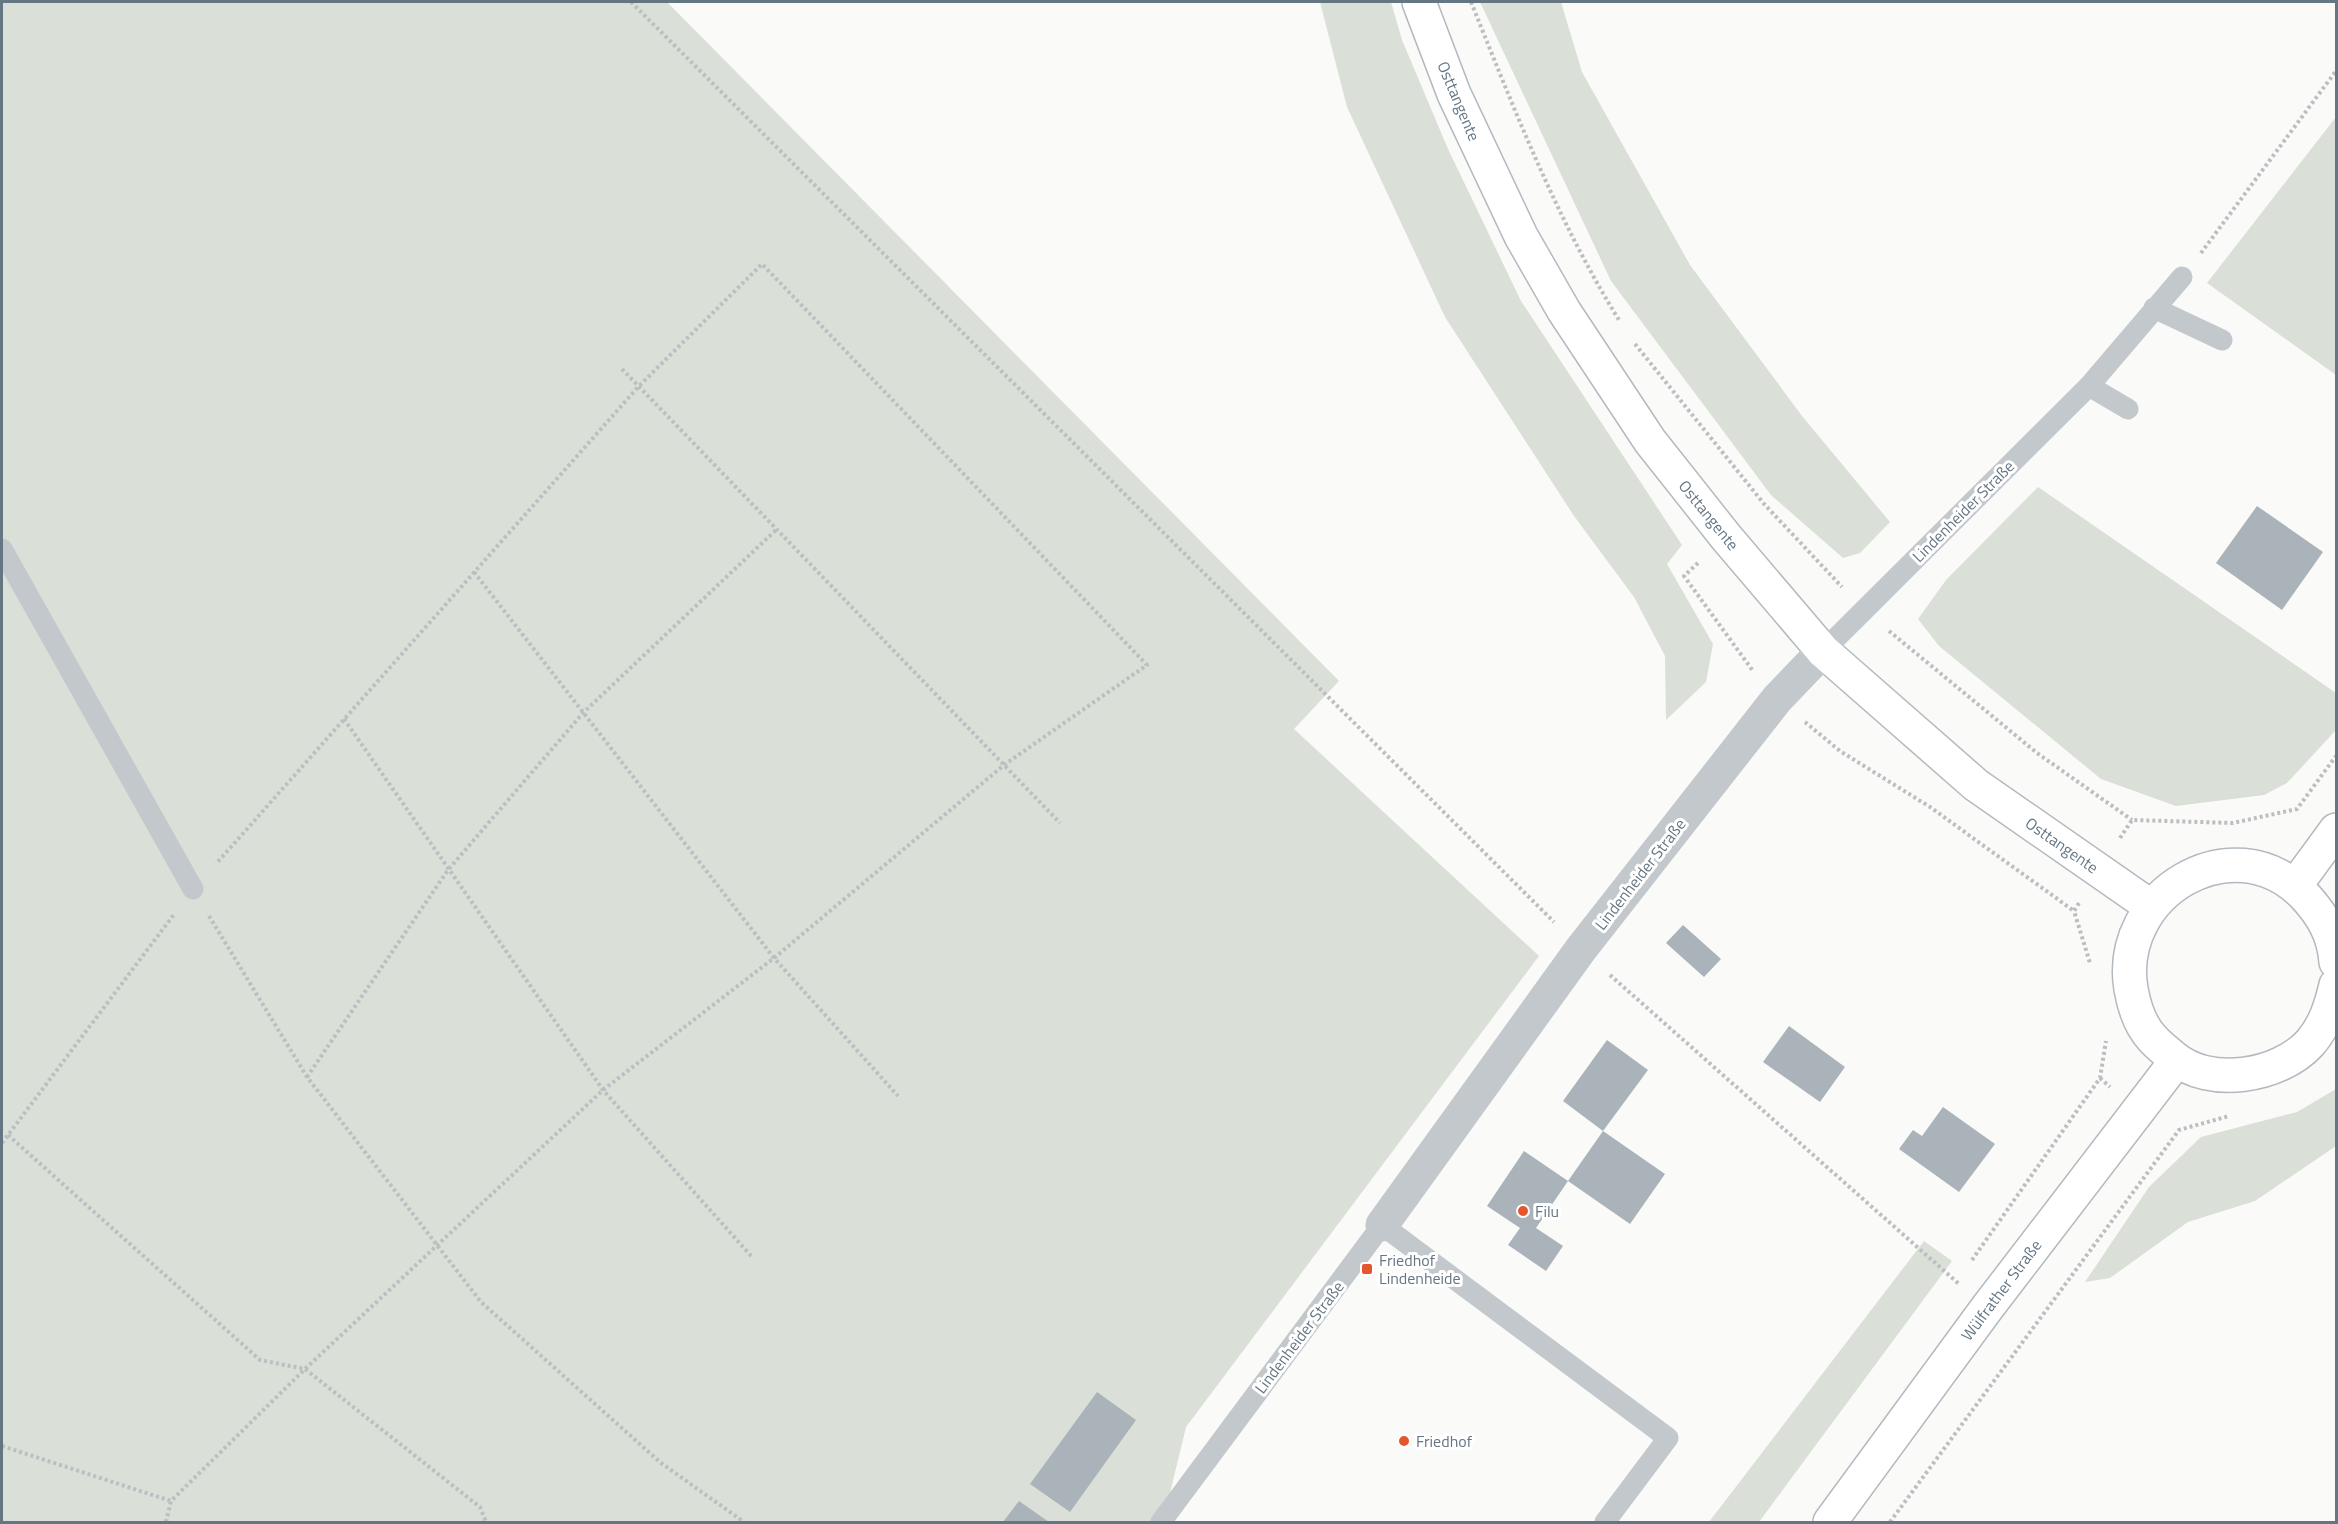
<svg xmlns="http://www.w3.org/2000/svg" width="2338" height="1524" viewBox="0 0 2338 1524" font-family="'Titillium Web',sans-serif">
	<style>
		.green { fill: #dadfd7 }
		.building { fill: #aab3b9 }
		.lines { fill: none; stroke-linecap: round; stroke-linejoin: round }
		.secondary-casing { stroke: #b3babf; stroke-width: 36 }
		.path { stroke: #bbbfc2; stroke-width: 4; stroke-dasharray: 3 3; stroke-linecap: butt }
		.lane { stroke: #c3c8cc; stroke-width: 21 }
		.street { stroke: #c3c8cc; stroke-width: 33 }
		.secondary { stroke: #fff; stroke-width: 33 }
		.poi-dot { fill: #e4572e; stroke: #fff; stroke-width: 2 }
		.labels { text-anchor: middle; stroke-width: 6; stroke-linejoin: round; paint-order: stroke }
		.street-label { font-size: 16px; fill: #657683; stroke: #fff }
		.poi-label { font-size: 16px; fill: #657683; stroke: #fff; text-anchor: start }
	</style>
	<rect width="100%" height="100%" fill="#fafaf8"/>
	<path class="green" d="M2,2H667L1339,681L1294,729L1539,956L1186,1427L1163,1522H2Z
		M1320,2H1391L1402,40L1448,149L1521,301L1682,545L1667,564L1713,644L1706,682L1666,720L1665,656L1634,597L1574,516L1445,317L1347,107Z
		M1480,2H1561L1582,72L1690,265L1802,416L1890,522L1860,553L1843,558L1771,495L1611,281Z
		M2336,117V375L2207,283Z
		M2038,487L2336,693V730L2287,783L2264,795L2176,806L2101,779L1939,646L1918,619L1946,580Z
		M2336,1089V1146L2255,1201L2188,1222L2110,1278L2085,1282L2149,1187L2201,1137L2297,1112Z
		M1924,1241L1952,1261L1759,1522H1709Z"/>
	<path class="building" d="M2257,506L2323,552L2282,610L2216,563Z
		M1683,925L1721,959L1704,977L1666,943Z
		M1789,1026L1845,1067L1820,1102L1763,1062Z
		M1607,1040L1648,1070L1603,1131L1563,1101Z
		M1943,1107L1995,1144L1959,1192L1899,1149L1913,1130L1922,1136Z
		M1603,1131L1665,1174L1630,1224L1568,1181Z
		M1524,1151L1568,1181L1536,1228L1563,1246L1546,1271L1508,1245L1520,1228L1487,1206Z
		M1097,1392L1136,1420L1070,1512L1030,1484Z
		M1019,1501L1049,1522H1003Z"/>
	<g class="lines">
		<defs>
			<path id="secondary" d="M1419,2L1454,94L1521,236L1564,311L1650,441L1726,537L1823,651L1976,785L2150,906
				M2295,886L2336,830
				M2336,962C2334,934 2322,914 2303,894C2232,823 2115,894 2131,989C2134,1006 2140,1025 2152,1038C2158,1045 2166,1051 2173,1057C2209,1088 2279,1077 2310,1043C2325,1026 2331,1006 2336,985
				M1830,1522L1987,1308L2177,1060"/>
		</defs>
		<use href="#secondary" class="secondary-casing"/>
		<path class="path" d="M631,2L1554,922
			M1471,2C1515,111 1557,220 1619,320
			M2201,253L2336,71
			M1635,344L1765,505L1842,587
			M622,369L1060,823
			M1698,563L1684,576L1753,671
			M474,572L774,958L898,1096
			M1889,631L2037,753L2132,820
			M344,719L603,1090L752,1257
			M1805,722L1840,751L1930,807L2074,911
			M2120,838L2132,820L2233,823L2297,809L2336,756
			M2079,903L2074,911L2090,963
			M209,916L307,1077L481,1302L661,1463L744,1522
			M1610,975L1959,1284
			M307,1077L448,870L583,713L777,529
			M2100,1078L2110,1087
			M8,1135L260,1360L305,1369L480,1507L486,1522
			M2,1143L175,913
			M1972,1260L2100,1078L2106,1041
			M2,1446L171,1501
			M166,1522L171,1501L305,1369L603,1090L774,958L1004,765L1147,665L762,264L639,386L216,864
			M1890,1522L2179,1130L2229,1116"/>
		<path class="lane" d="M2154,308L2222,340
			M2089,386L2128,409
			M2,549L193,889
			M1823,651L2089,386L2182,277
			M1161,1522L1382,1225L1668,1438L1605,1522"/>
		<path class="street" d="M1382,1225L1581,949L1777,699L1823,651"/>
		<use href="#secondary" class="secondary"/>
	</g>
	<g class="poi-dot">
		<circle cx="1523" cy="1211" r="6"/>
		<rect x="1361" y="1263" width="12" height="12" rx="3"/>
		<circle cx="1404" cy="1441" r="6"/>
	</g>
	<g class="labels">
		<g class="street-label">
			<text transform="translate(1459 101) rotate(67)" y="6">Osttangente</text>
			<text transform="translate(1963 511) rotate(-45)" y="6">Lindenheider Straße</text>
			<text transform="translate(1709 515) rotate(51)" y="6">Osttangente</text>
			<text transform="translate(2062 845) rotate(35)" y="6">Osttangente</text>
			<text transform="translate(1640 874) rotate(-52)" y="6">Lindenheider Straße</text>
			<text transform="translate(2001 1290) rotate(-53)" y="6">Wülfrather Straße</text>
			<text transform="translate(1299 1337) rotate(-53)" y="6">Lindenheider Straße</text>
		</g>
		<g class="poi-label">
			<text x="1535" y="1217">Filu</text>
			<text x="1379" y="1266">Friedhof<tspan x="1379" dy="18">Lindenheide</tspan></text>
			<text x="1416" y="1447">Friedhof</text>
		</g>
	</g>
	<rect width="2338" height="1524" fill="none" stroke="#657683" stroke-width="6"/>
</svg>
